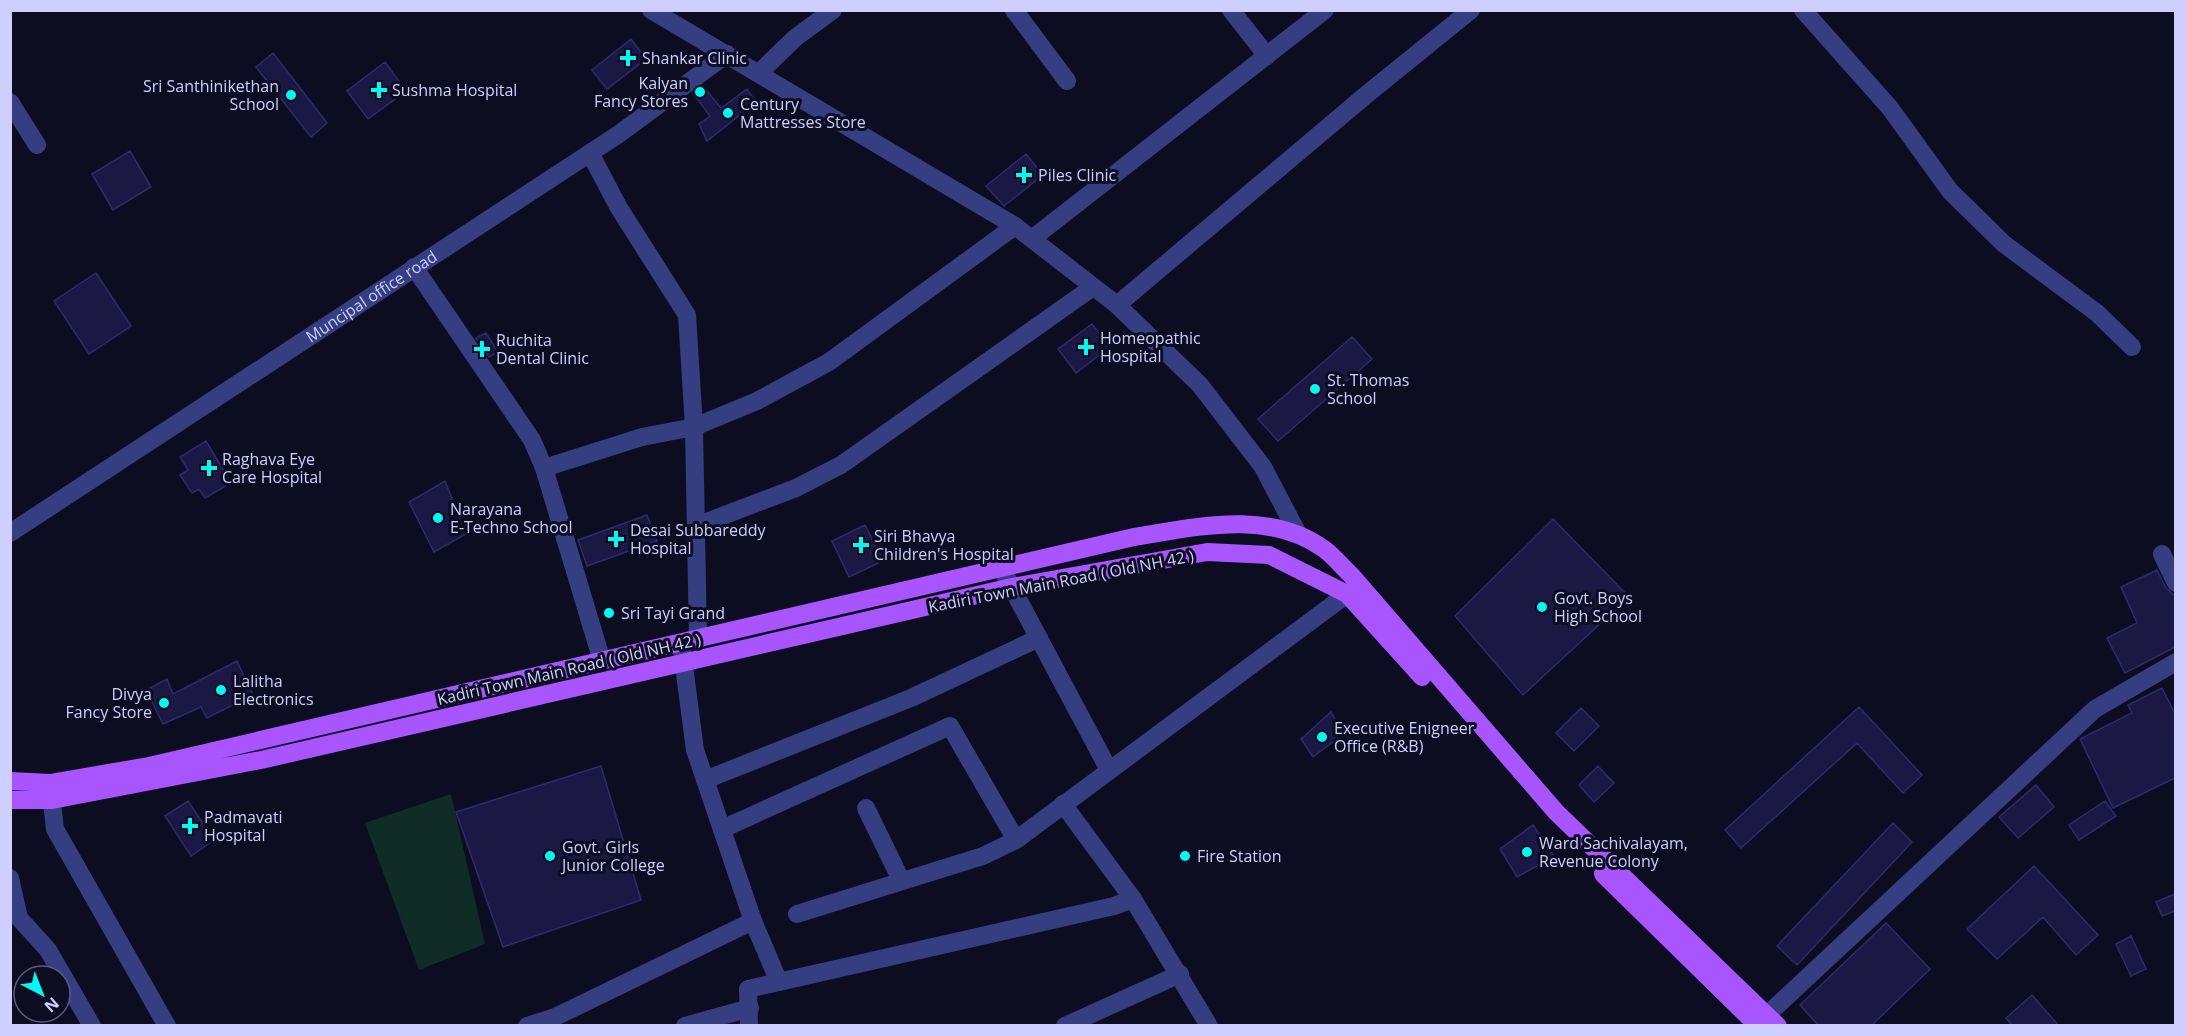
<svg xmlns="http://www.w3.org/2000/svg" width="2186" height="1036" viewBox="0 0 2186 1036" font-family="'Open Sans',sans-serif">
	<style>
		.green { fill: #102c27 }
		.building { fill: #1b1843; stroke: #2e2a70; stroke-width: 1.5 }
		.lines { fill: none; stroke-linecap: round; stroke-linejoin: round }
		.minor { stroke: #363e82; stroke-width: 18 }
		.major { stroke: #a855ff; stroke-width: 18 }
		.poi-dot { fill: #00f9f0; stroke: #0d0d22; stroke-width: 2 }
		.labels { text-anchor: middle; stroke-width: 6; stroke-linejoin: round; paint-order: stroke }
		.poi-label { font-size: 16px; fill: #cecfff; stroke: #0d0d22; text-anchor: start }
		.street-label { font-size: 16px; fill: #cecfff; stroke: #0d0d22 }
	</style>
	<rect width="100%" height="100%" fill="#0d0d22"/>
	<path class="green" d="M451,794L485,944L419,970L365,823Z"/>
	<path class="building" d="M631,39L646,59L607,89L592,70Z
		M273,53L327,123L311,137L256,67Z
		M385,62L406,91L368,119L347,91Z
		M703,86L721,108L747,89L756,102L707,141L699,124L710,116L693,93Z
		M130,151L151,187L113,210L92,174Z
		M1026,154L1043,175L1004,206L986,186Z
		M96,273L131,326L89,354L54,301Z
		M1092,324L1110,347L1076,373L1058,349Z
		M486,333L498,352L489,357L476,338Z
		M1352,337L1372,359L1278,441L1258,419Z
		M206,441L231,483L205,498L199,489L192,493L180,475L188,470L180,457Z
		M445,481L466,534L434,552L409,502Z
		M647,515L657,541L587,566L578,540Z
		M1553,519L1629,597L1523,695L1455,616Z
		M865,525L883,561L849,577L832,541Z
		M2157,570L2166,588L2175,596V647L2125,673L2107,638L2137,623L2121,587Z
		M237,661L253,695L207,718L201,707L163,724L146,690L167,679L173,694Z
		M2162,688L2175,714V778L2113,808L2080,739L2132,713L2128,705Z
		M1859,707L1922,775L1903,793L1857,743L1741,848L1725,830Z
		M1581,708L1599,726L1574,751L1556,733Z
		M1331,712L1343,734L1313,757L1301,739Z
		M601,766L641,900L503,947L456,812Z
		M1598,766L1614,783L1594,802L1579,785Z
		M2036,785L2054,807L2018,838L1999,817Z
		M188,801L214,840L191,856L165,816Z
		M2105,801L2116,816L2079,840L2069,825Z
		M1893,823L1912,842L1797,965L1777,946Z
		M1533,825L1554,856L1517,877L1500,849Z
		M2034,866L2098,935L2076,955L2043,917L1997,959L1967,929Z
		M2175,894V911L2162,916L2156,902Z
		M1886,923L1930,969L1871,1026H1819L1800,1005Z
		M2131,936L2146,969L2131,976L2116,944Z
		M2032,995L2059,1026H2013L2006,1018Z"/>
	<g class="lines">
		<g class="minor">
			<path d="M651,10L1015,226L1117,305L1200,385L1263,467L1298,534"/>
			<path d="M1014,10L1067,81"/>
			<path d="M1231,10L1267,56"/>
			<path d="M1803,10L1890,108L1950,191L2004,244L2097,313L2132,347"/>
			<path d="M759,73L795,38L833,10"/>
			<path d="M10,102L37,145"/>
			<path d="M590,153L619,208L687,315L694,427L698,639"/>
			<path d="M1033,238L1325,10"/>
			<path d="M414,267L532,440L544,468L602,661"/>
			<path d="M1117,305L1366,95L1471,10"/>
			<path d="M544,468L642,437L694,427L757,401L829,362L1015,226"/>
			<path d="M696,526L796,488L841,465L1093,287"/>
			<path id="s1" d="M10,533L619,134L727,54"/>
			<path d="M2162,554L2176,583"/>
			<path d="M1002,569L1109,770"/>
			<path d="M681,643L695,750L753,921L779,982"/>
			<path d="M705,780L911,698L1039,638"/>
			<path d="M50,785L55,829L167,1026"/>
			<path d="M1063,804L1133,899L1209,1026"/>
			<path d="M866,808L901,880"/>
			<path d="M722,829L950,726L1016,840"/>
			<path d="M10,878L19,918L48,950L92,1026"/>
			<path d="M797,914L983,856L1016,840L1358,586"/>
			<path d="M1767,1015L2095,709L2176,662"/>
			<path d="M527,1026L555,1017L753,921"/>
			<path d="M685,1026L750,1008"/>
			<path d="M749,1026L748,989L1114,906L1133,899"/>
			<path d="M1065,1026L1180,974"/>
		</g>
		<path class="major" d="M10,781L50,783L149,766L1134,537C1197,527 1268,509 1324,549C1334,556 1342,567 1351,575L1556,812L1778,1026
			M10,800H52L261,760L1012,587L1207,552L1269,555L1347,594L1422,677
			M1603,874L1758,1026"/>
	</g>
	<g class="poi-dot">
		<path d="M625 49h6v6h6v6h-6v6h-6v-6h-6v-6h6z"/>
		<path d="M376 81h6v6h6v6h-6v6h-6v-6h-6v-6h6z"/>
		<circle cx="700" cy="92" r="6"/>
		<circle cx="291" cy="95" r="6"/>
		<circle cx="728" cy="113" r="6"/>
		<path d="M1021 166h6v6h6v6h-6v6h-6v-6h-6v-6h6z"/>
		<path d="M1083 338h6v6h6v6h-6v6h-6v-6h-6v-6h6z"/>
		<path d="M479 340h6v6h6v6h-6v6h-6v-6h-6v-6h6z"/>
		<circle cx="1315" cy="389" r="6"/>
		<path d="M206 459h6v6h6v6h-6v6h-6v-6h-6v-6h6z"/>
		<circle cx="438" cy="518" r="6"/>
		<path d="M613 530h6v6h6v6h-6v6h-6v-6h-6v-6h6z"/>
		<path d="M858 536h6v6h6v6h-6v6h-6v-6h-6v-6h6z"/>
		<circle cx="1542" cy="607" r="6"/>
		<circle cx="609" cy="613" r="6"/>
		<circle cx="221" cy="690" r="6"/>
		<circle cx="164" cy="703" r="6"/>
		<circle cx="1322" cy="737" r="6"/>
		<path d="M187 817h6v6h6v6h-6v6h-6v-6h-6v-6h6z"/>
		<circle cx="1527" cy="852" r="6"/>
		<circle cx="550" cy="856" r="6"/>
		<circle cx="1185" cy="856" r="6"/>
	</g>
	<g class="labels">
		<g class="poi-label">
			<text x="642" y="64">Shankar Clinic</text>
			<text x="688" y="89" text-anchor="end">Kalyan<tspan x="688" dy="18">Fancy Stores</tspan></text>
			<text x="279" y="92" text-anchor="end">Sri Santhinikethan<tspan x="279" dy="18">School</tspan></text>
			<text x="392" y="96">Sushma Hospital</text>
			<text x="740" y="110">Century<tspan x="740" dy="18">Mattresses Store</tspan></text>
			<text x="1038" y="181">Piles Clinic</text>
			<text x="1100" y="344">Homeopathic<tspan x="1100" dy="18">Hospital</tspan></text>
			<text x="496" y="346">Ruchita<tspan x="496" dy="18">Dental Clinic</tspan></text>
			<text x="1327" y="386">St. Thomas<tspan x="1327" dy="18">School</tspan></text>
			<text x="222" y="465">Raghava Eye<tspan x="222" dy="18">Care Hospital</tspan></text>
			<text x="450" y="515">Narayana<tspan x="450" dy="18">E-Techno School</tspan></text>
			<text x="630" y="536">Desai Subbareddy<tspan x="630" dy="18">Hospital</tspan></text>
			<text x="874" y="542">Siri Bhavya<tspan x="874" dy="18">Children's Hospital</tspan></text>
			<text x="1554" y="604">Govt. Boys<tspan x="1554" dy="18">High School</tspan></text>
			<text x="621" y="619">Sri Tayi Grand</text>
			<text x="233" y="687">Lalitha<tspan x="233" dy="18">Electronics</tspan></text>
			<text x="152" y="700" text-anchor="end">Divya<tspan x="152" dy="18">Fancy Store</tspan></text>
			<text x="1334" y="734">Executive Enigneer<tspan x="1334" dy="18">Office (R&amp;B)</tspan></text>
			<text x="204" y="823">Padmavati<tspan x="204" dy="18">Hospital</tspan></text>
			<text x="1539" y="849">Ward Sachivalayam,<tspan x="1539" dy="18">Revenue Colony</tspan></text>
			<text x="562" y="853">Govt. Girls<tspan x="562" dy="18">Junior College</tspan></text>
			<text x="1197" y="862">Fire Station</text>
		</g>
		<g class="street-label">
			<text dy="6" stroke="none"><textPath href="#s1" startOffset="432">Muncipal office road</textPath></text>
			<text transform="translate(1061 581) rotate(-11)" y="6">Kadiri Town Main Road ( Old NH 42 )</text>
			<text transform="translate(569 669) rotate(-13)" y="6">Kadiri Town Main Road ( Old NH 42 )</text>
		</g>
	</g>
	<rect width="2186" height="1036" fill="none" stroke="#cecfff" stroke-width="24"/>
	<g transform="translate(42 994) rotate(138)"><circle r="28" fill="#0d0d22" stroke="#5a5b7a" stroke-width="1.5"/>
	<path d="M0-4.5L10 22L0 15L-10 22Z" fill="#00f9f0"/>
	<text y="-9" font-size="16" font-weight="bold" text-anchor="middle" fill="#cecfff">N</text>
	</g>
</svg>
